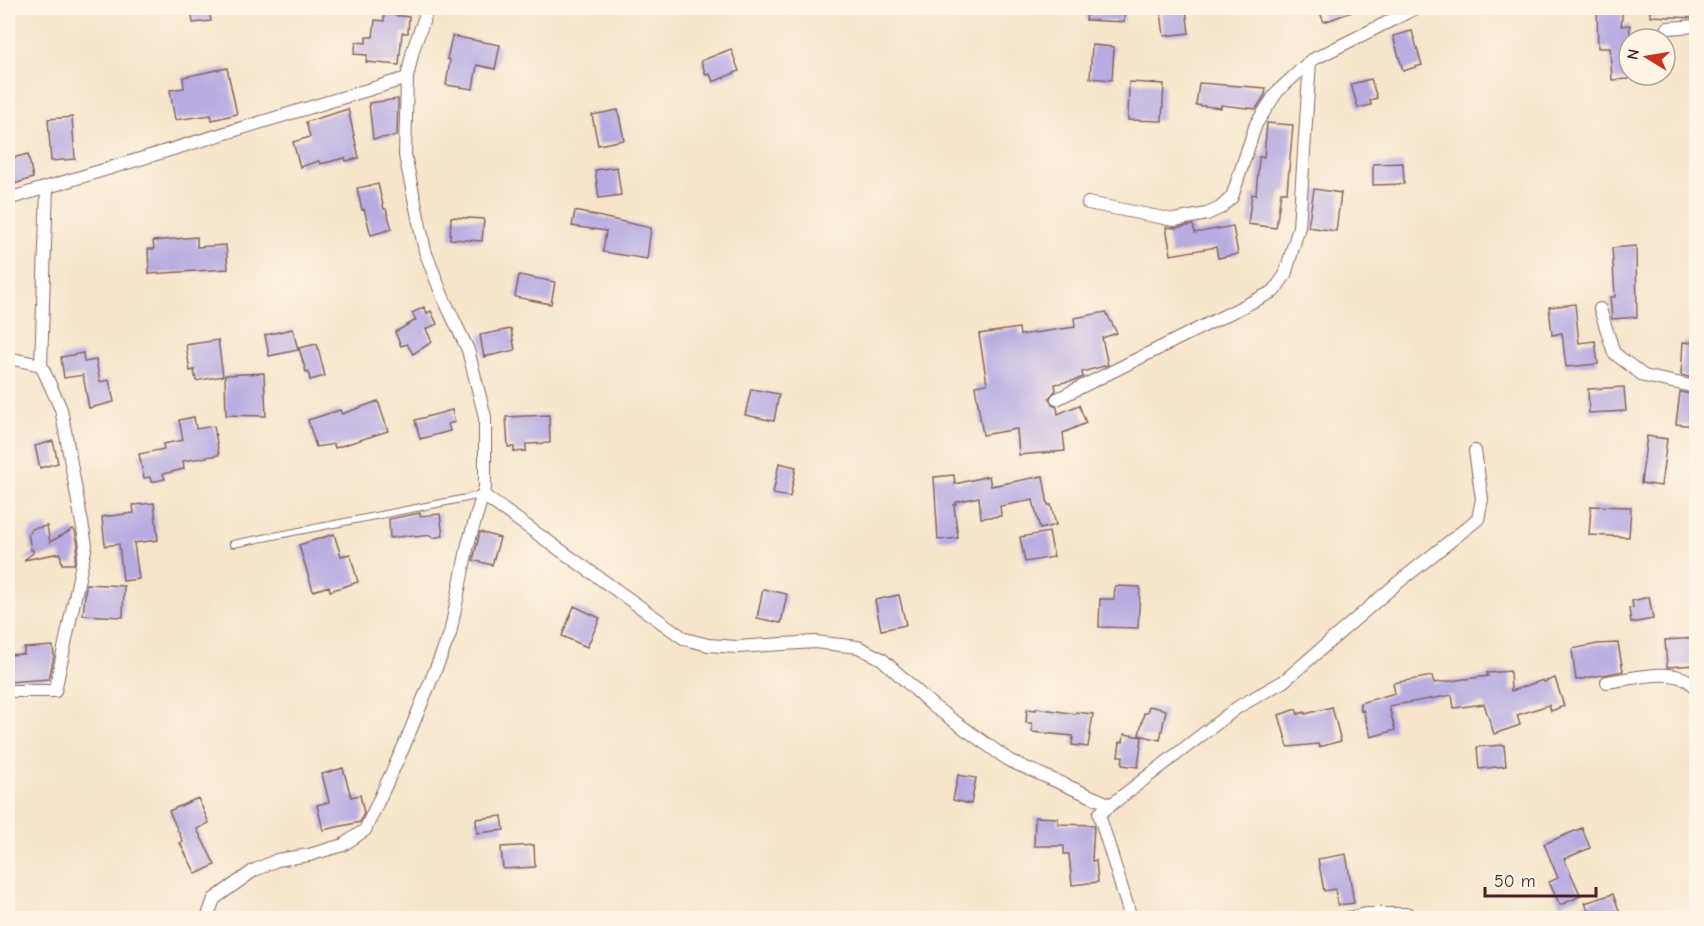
<svg xmlns="http://www.w3.org/2000/svg" width="1704" height="926" viewBox="0 0 1704 926" font-family="'Comic Neue',sans-serif">
	<style>
		.building { fill: #b7abe2 }
		.lines { fill: none; stroke-linecap: round; stroke-linejoin: round }
		.service-casing { stroke: #866463; stroke-width: 8 }
		.minor-casing { stroke: #866463; stroke-width: 14 }
		.service { stroke: #fff; stroke-width: 6 }
		.minor { stroke: #fff; stroke-width: 12 }
	</style>
	<rect width="100%" height="100%" fill="#fcf5e5"/>
	<filter id="ink" filterUnits="userSpaceOnUse"><feTurbulence type="fractalNoise" baseFrequency=".0167" numOctaves="2"/><feDisplacementMap in="SourceGraphic" scale="12" xChannelSelector="R" yChannelSelector="G"/><feConvolveMatrix kernelMatrix="1 2 1 2 8 2 1 2 1" color-interpolation-filters="sRGB"/></filter>
	<filter id="wash" filterUnits="userSpaceOnUse"><feTurbulence type="fractalNoise" baseFrequency=".008" numOctaves="4" result="noise"/><feDisplacementMap in="SourceGraphic" scale="24" xChannelSelector="R" yChannelSelector="G"/><feGaussianBlur stdDeviation="1.35" result="paint"/><feColorMatrix in="noise" values="0 0 0 0 0 0 0 0 0 0 0 0 0 0 0 0 0 1.4 0 .05"/><feComposite in="paint" operator="in"/></filter>
	<g filter="url(#wash)">
		<rect width="100%" height="100%" fill="#f6e5cb"/>
		<g id="blocks">
			<path class="building" d="M191,8H209L211,21L193,23Z
				M1088,8H1125L1124,22L1086,20Z
				M1318,8H1360V9L1324,22Z
				M1597,8H1623L1621,26L1630,25L1629,79L1612,80L1610,48H1598Z
				M1650,8H1696V18L1650,16Z
				M1186,9L1189,33L1164,36L1161,12Z
				M384,14L409,17L408,33H402L399,65L366,62L367,55L354,54L356,42L366,43V37H373L375,20L384,21Z
				M1412,31L1422,65L1403,71L1393,36Z
				M452,36L500,45L495,69L477,65L473,89L446,85L450,60L447,59Z
				M1092,45L1114,47L1112,80L1090,78Z
				M731,49L739,71L713,82L710,74L706,75L701,61Z
				M227,68L237,114L212,120L211,115L175,120L170,90L184,88L183,77Z
				M1371,79L1377,98L1370,100L1371,105L1358,108L1351,84Z
				M1129,82L1164,84L1162,121L1128,120Z
				M1199,83L1266,88L1265,95L1256,109L1221,105V108L1196,105Z
				M398,99L397,136L373,139L369,103Z
				M348,109L359,158L346,161L345,158L320,164L319,161L300,167L293,142L310,137L306,122Z
				M618,110L624,140L598,145L592,115Z
				M72,117L75,159L51,161L48,119Z
				M1267,123L1293,125L1287,192H1281L1276,228L1248,224L1252,194L1256,195L1259,157H1264Z
				M28,154L33,178L11,185L10,180H8V159Z
				M1403,163L1404,184L1373,185V164Z
				M617,167L621,195L599,198L595,170Z
				M378,184L384,209H386L392,229L371,235L364,209L362,210L357,188Z
				M1314,189L1341,193L1336,231L1308,227Z
				M575,211L651,228L647,259L603,252L606,231L572,226Z
				M451,217L484,219L482,241L450,239Z
				M1193,225L1195,233L1233,226L1238,254L1218,258L1216,247L1171,255L1166,227L1175,228Z
				M197,237V247L226,245L228,269L149,274L148,249H154L153,241Z
				M1636,246L1637,317L1612,319L1610,297H1615L1612,248Z
				M519,275L555,282L551,304L515,297Z
				M1575,304L1579,343L1595,341L1598,364L1566,367L1562,333L1552,335L1549,307Z
				M424,307L427,313L431,311L437,324L426,329L432,342L413,354L407,344L401,346L395,332L416,320L412,313Z
				M1106,312L1117,333L1102,338L1108,365L1082,372L1083,377L1076,380L1055,384L1056,390L1049,398L1052,405L1057,407L1058,414L1079,405L1086,423L1063,433L1065,451L1019,455L1017,429L983,435L975,386L987,384L979,334L1019,328L1020,335L1075,327L1074,318Z
				M293,329L298,350L269,356L265,335Z
				M511,329L515,350L484,357L480,335Z
				M218,340L223,376L196,381L194,370L190,371L186,345Z
				M1683,342L1696,343V379L1681,375Z
				M317,344L325,376L310,380L308,371L306,372L299,348Z
				M83,353L84,362L96,360L100,382L109,380L114,402L89,408L83,375L64,378L61,357Z
				M264,373L266,416L226,415L225,375Z
				M1624,387L1626,411L1589,413L1588,389Z
				M751,389L779,394L774,421L745,415Z
				M1680,392L1696,395V422H1694V426L1676,424Z
				M378,401L388,431L335,448L334,444L316,447L308,420L340,410L342,414Z
				M452,410L455,422L448,424L450,431L420,439L415,420Z
				M549,415L550,443L526,444V451L514,452V447H508L506,417Z
				M194,417L196,429L214,426L219,455L183,461L184,469L163,474L165,479L151,482L150,477L144,478L139,454L164,449L163,444L183,440L179,420Z
				M1647,436L1667,439L1661,486L1641,483Z
				M53,441L58,463L40,468L35,446Z
				M779,463L796,467L790,497L773,494Z
				M954,475L955,484L989,476L991,486L1043,476L1048,505H1051L1056,525L1040,529L1033,500L1000,506L1001,516L981,518L979,497L956,502V504L954,505L958,538L938,540L934,477Z
				M154,503L158,540L134,543L139,579L123,581L119,544L105,546L102,517L134,513L133,505Z
				M1591,506L1631,507L1629,537L1589,535Z
				M420,513V516L440,514L443,536L432,538L431,535L415,537L414,535L390,538L389,519Z
				M47,526L50,542L73,529L75,531L78,545L74,564H62L60,553L24,560L33,553V550H31L28,533L31,532V529Z
				M480,532L500,538L492,565L473,560Z
				M1049,532L1054,557L1025,562L1020,537Z
				M334,534L341,556L350,554L358,582L330,591L329,586L313,591L299,545Z
				M86,584L124,586L123,617L83,615Z
				M1115,586L1140,587L1138,628L1099,627L1100,599H1114Z
				M763,589L787,594L781,623L757,618Z
				M899,595L906,625L881,630L875,600Z
				M1649,597L1653,619L1631,623L1629,608H1633L1632,601Z
				M574,606L600,618L587,647L562,636Z
				M1696,638V665L1667,667L1665,640Z
				M1618,643L1623,671L1576,680L1572,649L1597,644Z
				M53,646L54,656L49,679L8,682V655L24,654V648Z
				M1510,671L1511,691L1543,680L1544,682L1555,678L1564,706L1551,711L1549,705L1517,715L1520,725L1494,734L1484,704L1454,708L1452,695L1389,706L1395,730L1371,737L1363,710L1361,711L1360,703L1395,693L1393,683L1432,676L1434,683L1488,676L1487,673Z
				M1149,706L1166,710L1160,740L1139,735L1144,713H1147Z
				M1332,707L1341,741L1319,747L1318,744L1288,747L1279,715L1296,709L1298,714L1305,712V714Z
				M1036,708L1076,714V712L1093,714L1088,747L1072,745L1073,736L1032,732V723H1026L1027,709L1036,710Z
				M1124,734L1142,737L1138,767L1122,765L1123,756H1118L1120,742H1123Z
				M1504,745L1506,766L1479,769L1477,747Z
				M343,768L351,797L360,795L364,813L360,822L323,830L317,805L329,802L322,774Z
				M958,775L976,778L971,804L953,800Z
				M198,798L209,823L197,829L215,865L196,874L180,843L183,842L169,811Z
				M502,816L504,830L477,833L476,819Z
				M1035,817L1058,818V824L1094,825L1092,861L1096,860L1098,882L1072,885L1069,854H1064V846H1034Z
				M1582,828L1590,848L1564,859L1581,896L1560,905L1549,882L1558,878L1544,844Z
				M534,845L535,867L503,869L501,847Z
				M1346,854L1354,903L1338,905L1335,889L1324,891L1318,859Z
				M1613,894L1622,918H1591L1585,903Z"/>
		</g>
	</g>
	<g filter="url(#ink)">
		<use href="#blocks" fill-opacity="0" stroke="#866463" stroke-width="1.5"/>
		<g class="lines">
			<defs>
				<path id="service" d="M233,544L482,495
					M1335,918L1366,911H1409"/>
				<path id="minor" d="M1668,28L1696,26
					M8,199L407,78
					M1088,203L1174,220L1207,214L1220,208L1232,197L1256,124L1277,92L1310,61L1416,8
					M1600,309L1614,353L1644,376L1696,387
					M8,358L41,365L61,409L86,545L55,691H8
					M41,365L47,187
					M1057,399L1274,291L1285,275L1299,227L1310,61
					M483,495L685,639L708,645L737,647L815,642L858,647L882,659L933,706L1010,761L1111,805
					M1607,682C1633,679 1678,664 1696,688
					M207,918L214,899L253,871L277,860L309,855L343,845L365,830L404,746L450,634L468,544L485,487V417L468,350L442,295L425,251L405,155L407,78L413,50L428,8
					M1131,918L1099,814L1238,707L1284,681L1395,585L1478,519L1482,499L1475,451"/>
			</defs>
			<use href="#service" class="service-casing"/>
			<use href="#minor" class="minor-casing"/>
			<use href="#service" class="service"/>
			<use href="#minor" class="minor"/>
		</g>
	</g>
	<rect width="1704" height="926" fill="none" stroke="#fcf5e5" stroke-width="30"/>
	<g transform="translate(1647 57) rotate(281)"><circle r="28" fill="#fcf5e5" stroke="#b59f9b" stroke-width="1.5"/>
	<path d="M0-4.5L10 22L0 15L-10 22Z" fill="#c8321e"/>
	<text y="-9" font-size="16" font-weight="bold" text-anchor="middle" fill="#4a1f2b">N</text>
	</g>
	<path d="M1485 887v9h111v-9" fill="none" stroke="#4a1f2b" stroke-width="3"/>
	<text x="1494" y="887" font-size="18" fill="#4a1f2b" stroke="#fcf5e5" stroke-width="4.5" paint-order="stroke">50 m</text>
</svg>
